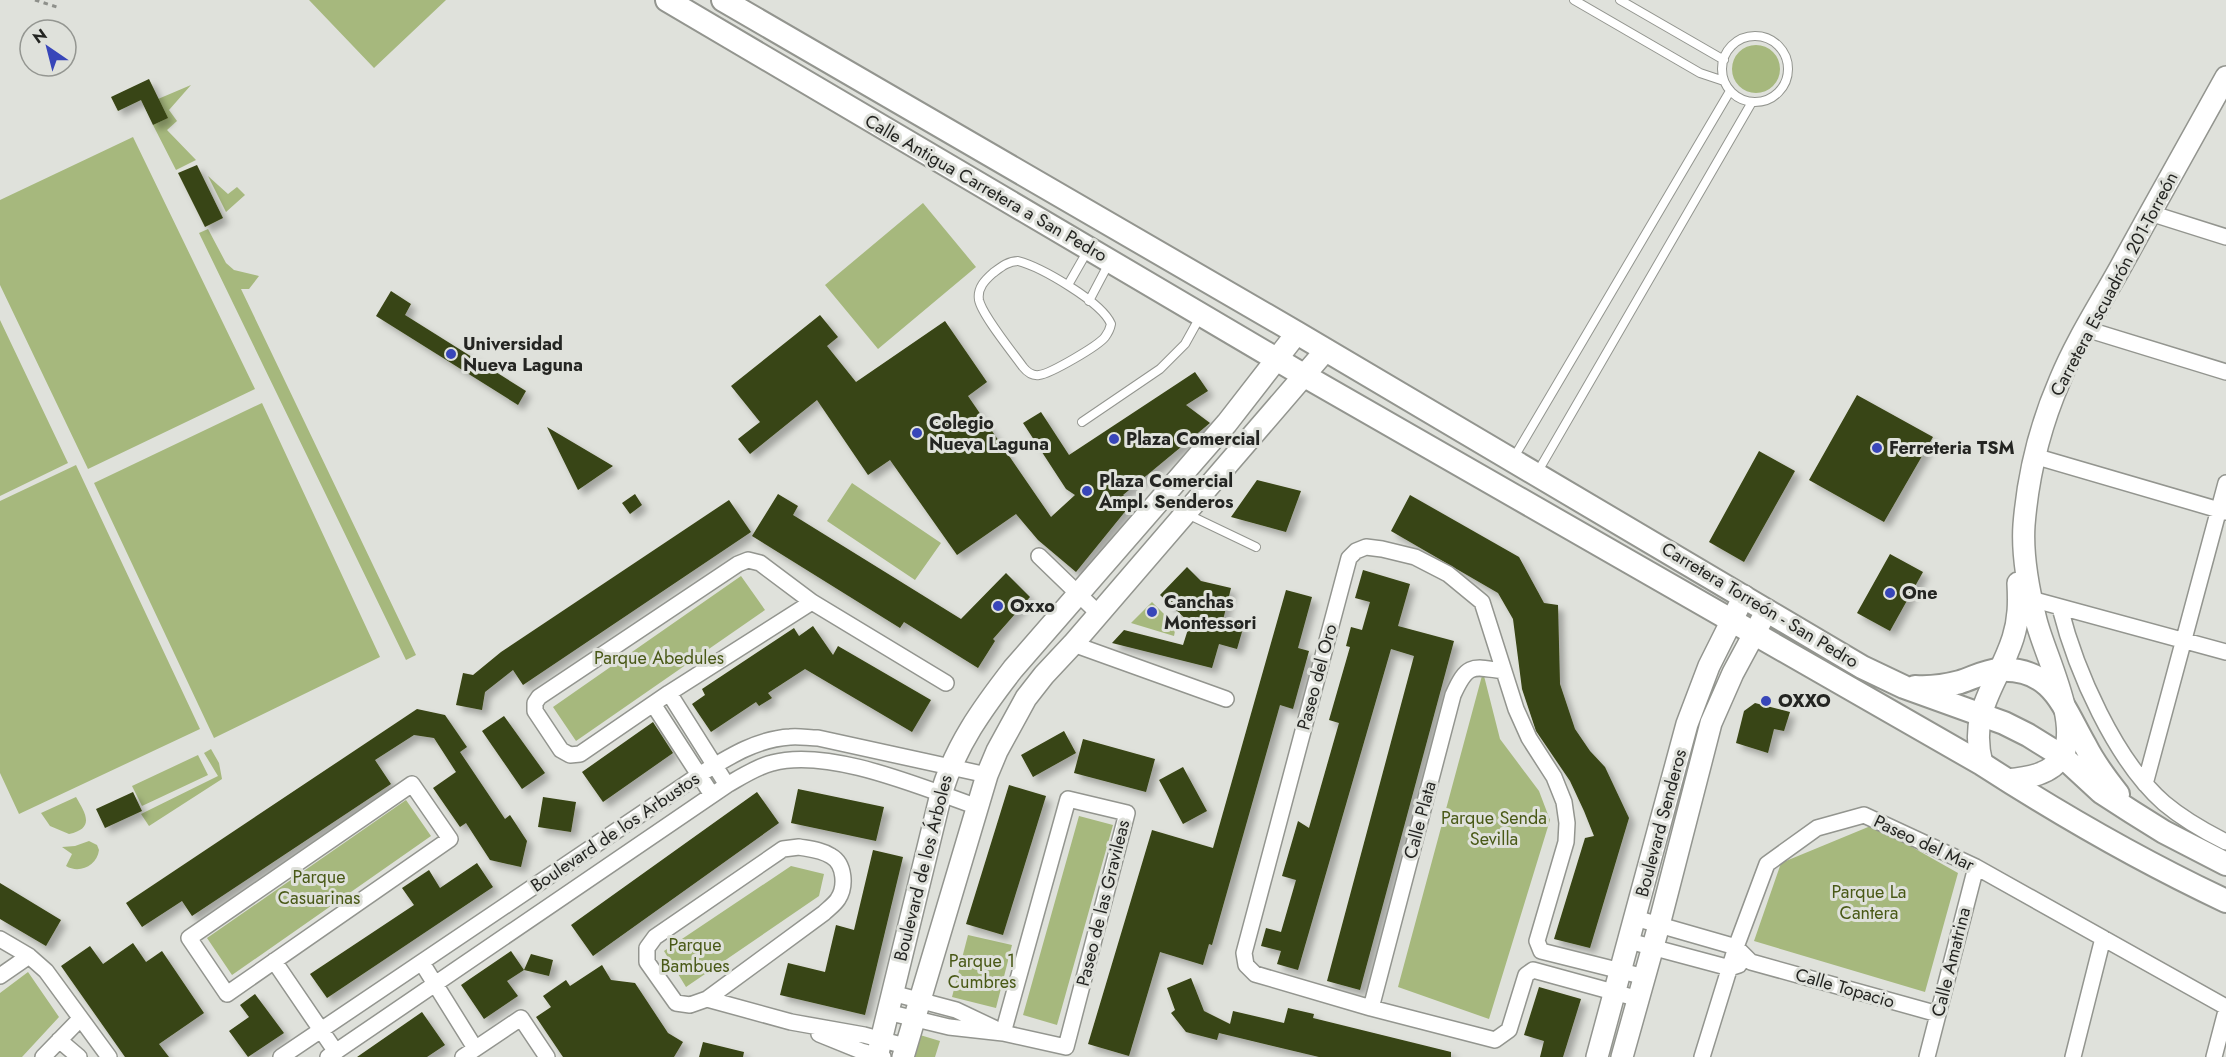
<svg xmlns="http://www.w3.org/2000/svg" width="2226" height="1057" viewBox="0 0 2226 1057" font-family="Jost,sans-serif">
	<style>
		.green { fill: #a6b87d }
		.building { fill: #384413; filter: url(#shadow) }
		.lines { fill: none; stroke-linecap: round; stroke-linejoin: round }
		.lane-casing { stroke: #93958f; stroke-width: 10 }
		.street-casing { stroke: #93958f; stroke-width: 18 }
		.secondary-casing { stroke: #93958f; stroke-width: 24 }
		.primary-casing { stroke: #93958f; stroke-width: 26 }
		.path { stroke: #8e908b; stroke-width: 3; stroke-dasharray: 4.5 4.5; stroke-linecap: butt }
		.lane { stroke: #fff; stroke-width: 8 }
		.street { stroke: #fff; stroke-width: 15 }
		.secondary { stroke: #fff; stroke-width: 21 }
		.primary { stroke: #fff; stroke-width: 22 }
		.poi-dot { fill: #3846b9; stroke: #dfe1db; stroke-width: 2 }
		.labels { text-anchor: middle; stroke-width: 6; stroke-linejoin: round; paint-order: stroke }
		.street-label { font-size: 18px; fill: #242522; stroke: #dfe1db }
		.poi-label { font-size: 18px; font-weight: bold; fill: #242522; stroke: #dfe1db; text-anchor: start }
		.park-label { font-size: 18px; fill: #495917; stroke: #dfe1db }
	</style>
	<defs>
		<filter id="shadow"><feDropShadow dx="5.5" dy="5.5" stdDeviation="3" flood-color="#0004"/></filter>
	</defs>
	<rect width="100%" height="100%" fill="#dfe1db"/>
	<path class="green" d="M309,0H446L374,68Z
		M1732 69a24 24 0 1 1 48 0a24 24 0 1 1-48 0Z
		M191,85L169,110L177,121L167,130L196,160L176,170L153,125L167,118L158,99Z
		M133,137L255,389L88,469L0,285V200Z
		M208,176L228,194L237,187L245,195L226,212Z
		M923,203L976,267L878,349L825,285Z
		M208,229L226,263L234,270L259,276L249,289H241L416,655L406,660L199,233Z
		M0,320L68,463L0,496Z
		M262,403L380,657L214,738L94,483Z
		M76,465L200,729L19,814L0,773V501Z
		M852,483L941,543L915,580L827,521Z
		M741,576L765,610L576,741L553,707Z
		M1152,602L1176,626L1174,636L1131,623Z
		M1483,672L1500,739L1539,791L1550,820L1489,1019L1398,987Z
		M211,749L219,763L222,779L149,826L141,814L218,776L204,753Z
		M198,755L208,775L142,806L132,786Z
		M76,797C86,814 95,828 69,834L50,826L41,813Z
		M406,800L431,836L232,975L207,938Z
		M1079,816L1113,825L1057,1025L1023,1015Z
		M1873,825L1958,873L1925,992L1754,941L1781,863Z
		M89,841L97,845L99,850C97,866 79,874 66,866L72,854L62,847L75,846Z
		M791,866L824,874L819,896L686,987L664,951Z
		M968,935L1012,945L996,1008L952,997Z
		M28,972L59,1017L22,1057H0V993Z
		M920,1035L940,1041L935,1057H914Z"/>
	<path class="building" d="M149,79L168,118L153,125L141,100L118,111L111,97Z
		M197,165L223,218L205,227L178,173Z
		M391,291L411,304L405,315L526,391L518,405L376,316Z
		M820,315L838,337L827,346L856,382L945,321L987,382L968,396L1051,517L1075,495L1066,489L1023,423L1041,412L1069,455L1195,372L1208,391L1186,405L1210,423L1123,495L1132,503L1076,572L1038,540L1016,514L957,555L890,460L868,475L817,400L750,454L738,439L760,422L731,386Z
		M1857,395L1933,437L1884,522L1809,480Z
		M547,427L613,466L578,490Z
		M1759,451L1795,471L1744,562L1709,542Z
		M1257,480L1301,491L1286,532L1231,517Z
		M635,494L642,505L630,514L622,503Z
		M778,494L798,506L793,515L961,619L1006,573L1030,597L993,639L995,641L978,668L904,622L900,628L752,536Z
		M1410,495L1519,557L1544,603L1558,605L1560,684L1575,729L1590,751L1605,767L1629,818L1590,948L1554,939L1585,838L1594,836L1584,811L1570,781L1536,731L1522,689L1513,619L1498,593L1391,531Z
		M729,500L751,532L523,685L513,670L485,692L482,710L456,705L463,673L473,675L501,652Z
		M1890,554L1923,572L1890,631L1857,613Z
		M1187,567L1201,581L1231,588L1223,620L1244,625L1237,649L1219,644L1212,668L1112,643L1124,630L1183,645L1190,623L1160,595Z
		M1363,570L1410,584L1398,626L1454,641L1360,990L1327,981L1414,656L1391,649L1298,970L1277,964L1281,951L1261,946L1266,928L1281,932L1296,880L1282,876L1298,821L1309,828L1339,723L1329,720L1350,647L1346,646L1351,627L1362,630L1370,602L1355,598Z
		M1286,590L1312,597L1298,648L1309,651L1293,709L1280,705L1212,945L1209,944L1203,965L1160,952L1129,1056L1088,1044L1152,830L1213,848Z
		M813,626L833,655L838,646L931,700L912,732L805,669L768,693L772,698L759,706L756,702L711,732L692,704L705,695L702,689L794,628L799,636Z
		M1755,703L1790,712L1784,731L1774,729L1768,753L1736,743L1744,711Z
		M417,709L445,715L467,747L460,752L505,819L510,815L527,841L521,867L490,860L466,823L460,827L433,788L456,772L434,738L414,735L375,760L391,784L192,916L182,901L142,927L126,903Z
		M504,716L545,773L522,789L482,731Z
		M653,722L673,753L603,802L582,772Z
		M1064,731L1076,753L1033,777L1021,755Z
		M1083,739L1155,759L1146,792L1074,773Z
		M1183,767L1207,811L1183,824L1159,780Z
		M1009,785L1046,796L1003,935L966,924Z
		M798,789L884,807L876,841L791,823Z
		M133,792L142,811L105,828L96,809Z
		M757,792L779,823L593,956L571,925Z
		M543,797L576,802L571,832L538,827Z
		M873,850L903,857L865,1015L780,995L788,963L825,972L836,925L854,930Z
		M477,863L493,887L327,998L310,974L414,905L402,888L429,870L440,888Z
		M0,883L61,920L46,946L0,919Z
		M133,943L146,962L162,951L204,1013L159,1044L169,1057H125L61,966L90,946L103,964Z
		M511,951L524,970L507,981L518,996L484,1019L461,985Z
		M531,954L553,960L549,976L524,970Z
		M602,965L611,980L635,983L668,1033L683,1042L674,1057H563L536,1017L551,1007L543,996L566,980L570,986Z
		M1191,978L1204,1011L1230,1024L1233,1011L1284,1023L1288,1008L1314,1014L1313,1018L1451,1052V1057H1319L1219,1033L1217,1040L1186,1032L1171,1013L1175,1010L1167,988Z
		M1539,987L1581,999L1563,1057H1540L1544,1041L1524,1035Z
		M255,994L284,1033L248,1057L229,1031L249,1017L240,1005Z
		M422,1012L445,1045L427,1057H357Z
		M703,1042L744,1052L743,1057H699Z"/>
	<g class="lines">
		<defs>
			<path id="lane" d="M1574,0L1700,73L1724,81
				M1620,0L1724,60
				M1722 69a33 33 0 1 1 66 0a33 33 0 1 1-66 0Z
				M1018,261C1041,267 1102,302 1111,324C1110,329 1108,333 1105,337C1098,346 1050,374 1039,375C1032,376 1027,372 1023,367C1013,353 982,315 979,300C977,288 985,280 993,273C1001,267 1008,261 1018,261Z
				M1068,285L1088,250
				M1089,301L1109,263
				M1082,422L1160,369L1185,344L1200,317
				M1513,459L1730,91
				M1537,473L1752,102
				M1187,514L1256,547"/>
			<path id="street" d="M2150,213L2226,237
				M2086,329L2226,372
				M2034,456L2226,512
				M1039,556L1099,614
				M2031,599L2226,652
				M812,602L669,693L580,754L570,755L561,750L535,711V703L539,697L738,564L748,560L760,563L812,602L946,683
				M2060,608C2076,671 2115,760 2164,803C2183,819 2204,831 2226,842
				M1073,644L1226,699
				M669,693L727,785
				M653,704L712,795
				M412,784L450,839L227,994L189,938Z
				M2145,784L2226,483
				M799,847C810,849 822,850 831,856C845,864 846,887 838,899C835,904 828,909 824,913L707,999L690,1005L676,1003L647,962V948L655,937L783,849Z
				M1635,918L1736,947L1751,962L1938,1014
				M0,939L29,956L46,971L109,1057
				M1629,941L1730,968L1739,965
				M274,961L336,1052
				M422,963L475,1048
				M0,976L29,956
				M892,993L956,1010L994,1028
				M707,999L791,1022L864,1035L905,1046
				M1639,999L1533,970L1526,975L1509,1030L1495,1040L1371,1008L1255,974L1246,965L1244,953L1349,558L1356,551L1366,547L1382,549L1415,557L1448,574L1482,602L1516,709L1529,738L1554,777L1564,802L1567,823L1566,842L1537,941L1541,951L1645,977
				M1371,1008L1453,695C1467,664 1471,666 1503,671
				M887,1012L949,1027L1003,1033L1066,1047L1127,813L1068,799L1003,1033
				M819,1034L861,1051L883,1057
				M59,1040L79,1057
				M43,1057L80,1019
				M281,1057L699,775C727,758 756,739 790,737C799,736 809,738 818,738L987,775
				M328,1057L727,785C741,777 756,767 772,763C829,747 923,788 978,807
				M463,1057L521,1018L547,1057
				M1702,1057L1736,947L1767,864L1817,828L1864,815L1976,867L2226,1007
				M1927,1057L1976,867
				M2073,1057L2103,938
				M2214,1057L2226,1011"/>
			<path id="secondary" d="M1982,764C1968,710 1998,685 2013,638C2019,619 2019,602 2018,583
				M2007,780C2026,778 2052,775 2063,755C2080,721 2045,656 2036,620C2029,592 2022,554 2024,525C2028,475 2040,426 2060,380C2076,341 2100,304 2120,268C2155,204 2191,140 2226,77
				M877,1057L941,794C956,745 982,709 1013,669L1227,423L1297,333
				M903,1057L987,775L997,751L1026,698L1044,675L1073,644L1326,350
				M1597,1057L1687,724L1709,666L1744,596
				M1622,1057L1659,925L1711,723L1733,673L1767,610"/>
			<path id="primary" d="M667,0L1305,376L1982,764C2061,815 2141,861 2226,901
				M723,0L1297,333L1862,667L1904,687L2004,723L2028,735L2062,756L2101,792L2132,812L2164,832L2226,864
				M1915,687C1930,688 1945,686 1960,682C1973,678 1985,671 1999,670C2053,667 2063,707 2085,745C2094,763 2106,779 2118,794"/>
		</defs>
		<use href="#lane" class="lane-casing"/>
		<use href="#street" class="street-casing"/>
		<use href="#secondary" class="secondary-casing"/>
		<use href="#primary" class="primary-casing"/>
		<path class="path" d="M35,0L60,8"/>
		<use href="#lane" class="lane"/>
		<use href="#street" class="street"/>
		<use href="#secondary" class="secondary"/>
		<use href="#primary" class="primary"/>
	</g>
	<g class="poi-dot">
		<circle cx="451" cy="354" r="6"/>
		<circle cx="917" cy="433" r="6"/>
		<circle cx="1114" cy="439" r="6"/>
		<circle cx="1877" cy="448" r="6"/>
		<circle cx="1087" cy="491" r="6"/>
		<circle cx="1890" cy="593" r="6"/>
		<circle cx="998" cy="606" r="6"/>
		<circle cx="1152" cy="612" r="6"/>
		<circle cx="1766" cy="701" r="6"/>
	</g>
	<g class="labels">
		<g class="street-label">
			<text transform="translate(986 188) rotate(30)" y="6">Calle Antigua Carretera a San Pedro</text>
			<text transform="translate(2114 284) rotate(-62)" y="6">Carretera Escuadrón 201-Torreón</text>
			<text transform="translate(1760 605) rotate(31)" y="6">Carretera Torreón - San Pedro</text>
			<text transform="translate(1317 677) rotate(-75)" y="6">Paseo del Oro</text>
			<text transform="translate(1420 820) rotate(-75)" y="6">Calle Plata</text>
			<text transform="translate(1661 823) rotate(-75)" y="6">Boulevard Senderos</text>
			<text transform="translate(615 832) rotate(-34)" y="6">Boulevard de los Arbustos</text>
			<text transform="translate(1924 843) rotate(25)" y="6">Paseo del Mar</text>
			<text transform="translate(923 868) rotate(-76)" y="6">Boulevard de los Árboles</text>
			<text transform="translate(1103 903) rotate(-76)" y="6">Paseo de las Gravileas</text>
			<text transform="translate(1951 962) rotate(-76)" y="6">Calle Amatrina</text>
			<text transform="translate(1845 988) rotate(16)" y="6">Calle Topacio</text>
		</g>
		<g class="poi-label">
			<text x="463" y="350">Universidad<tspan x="463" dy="21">Nueva Laguna</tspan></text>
			<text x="929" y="429">Colegio<tspan x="929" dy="21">Nueva Laguna</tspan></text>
			<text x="1126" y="445">Plaza Comercial</text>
			<text x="1889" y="454">Ferreteria TSM</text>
			<text x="1099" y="487">Plaza Comercial<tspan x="1099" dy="21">Ampl. Senderos</tspan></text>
			<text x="1902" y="599">One</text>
			<text x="1164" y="608">Canchas<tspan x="1164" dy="21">Montessori</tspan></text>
			<text x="1010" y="612">Oxxo</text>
			<text x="1778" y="707">OXXO</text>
		</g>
		<g class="park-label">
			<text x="659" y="664">Parque Abedules</text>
			<text x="1494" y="824">Parque Senda<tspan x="1494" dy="21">Sevilla</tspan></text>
			<text x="319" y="883">Parque<tspan x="319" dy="21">Casuarinas</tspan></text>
			<text x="1869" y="898">Parque La<tspan x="1869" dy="21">Cantera</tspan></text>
			<text x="695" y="951">Parque<tspan x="695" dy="21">Bambues</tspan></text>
			<text x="982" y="967">Parque 1<tspan x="982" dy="21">Cumbres</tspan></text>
		</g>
	</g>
	<g transform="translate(48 48) rotate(325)"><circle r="28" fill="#dfe1db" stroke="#949691" stroke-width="1.5"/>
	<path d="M0-4.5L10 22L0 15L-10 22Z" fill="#3846b9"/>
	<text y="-9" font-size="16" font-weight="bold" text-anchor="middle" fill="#242522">N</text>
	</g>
</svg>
